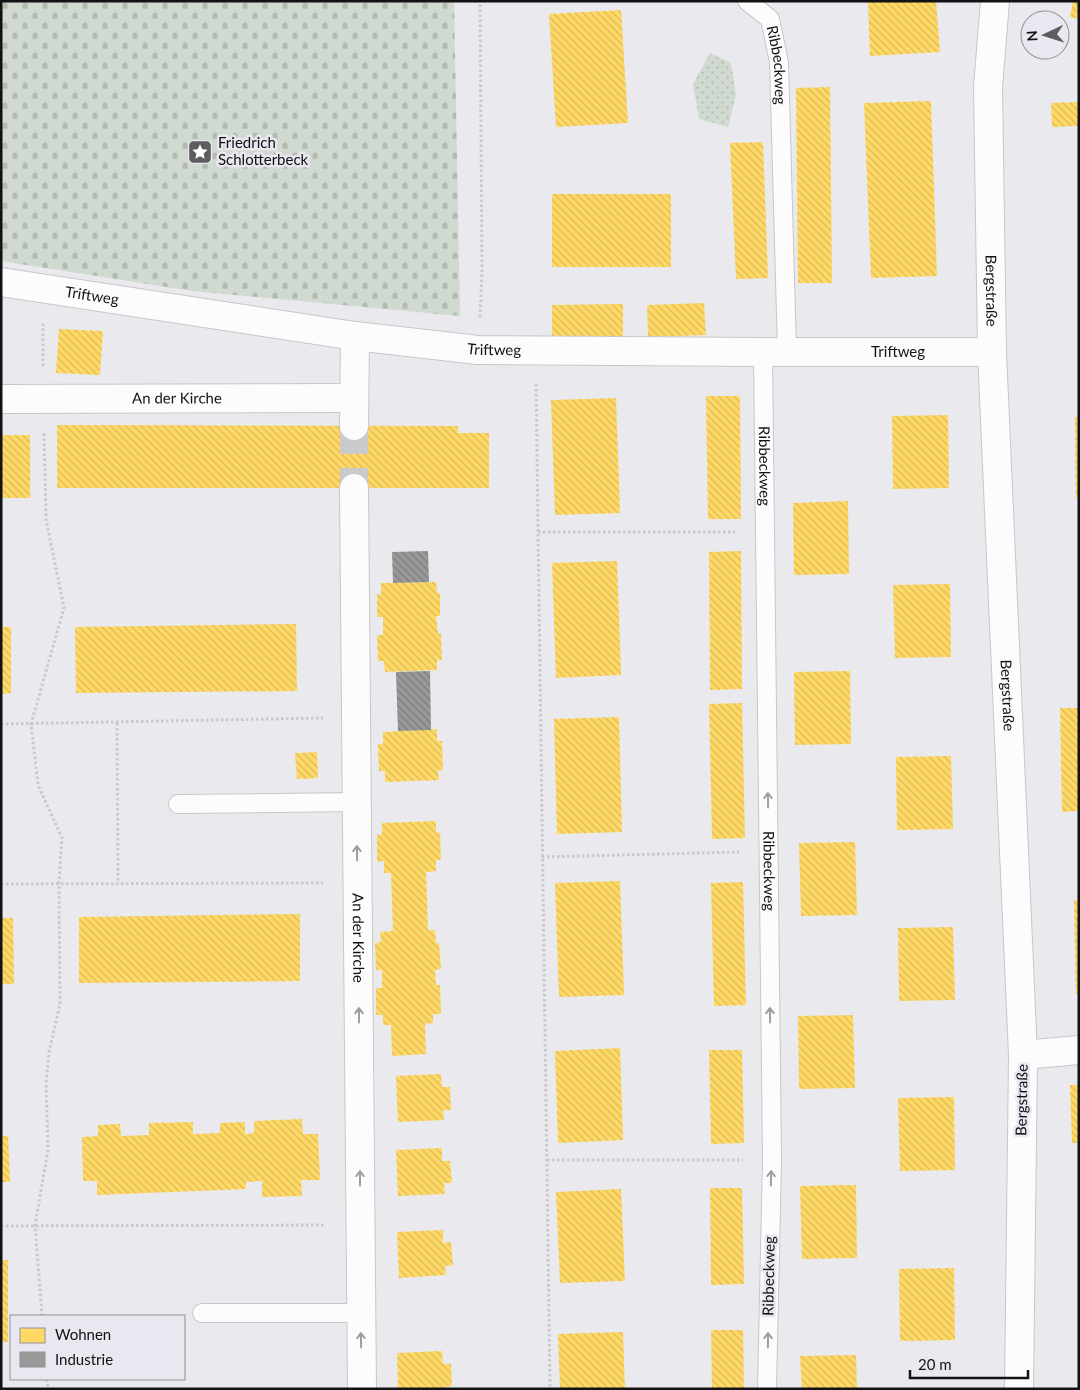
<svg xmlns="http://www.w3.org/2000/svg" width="1080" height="1390" viewBox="0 0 1080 1390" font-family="Lato,sans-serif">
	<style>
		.grass { fill: url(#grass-dots) }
		.cemetery { fill: url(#cemetery-stones) }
		.homes { fill: url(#homes-back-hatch) }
		.industry { fill: url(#industry-back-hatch) }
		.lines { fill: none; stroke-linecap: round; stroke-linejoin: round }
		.minor-tunnel { stroke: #cac9cc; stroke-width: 28; stroke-dasharray: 28 14; stroke-linecap: butt }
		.service-casing { stroke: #c7c7ca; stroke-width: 20 }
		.minor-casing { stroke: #c7c7ca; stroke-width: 30 }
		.path { stroke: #c9c9cb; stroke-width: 3; stroke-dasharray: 2.5 2.5; stroke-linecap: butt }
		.service { stroke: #fcfcfc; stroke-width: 18 }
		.minor { stroke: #fcfcfc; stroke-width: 28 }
		.oneway { stroke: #9e9e9f }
		.labels { text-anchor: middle; stroke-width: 5; stroke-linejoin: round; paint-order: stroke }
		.street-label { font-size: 15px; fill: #121114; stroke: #e9e7ef }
		.poi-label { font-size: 15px; fill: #121114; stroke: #e9e7ef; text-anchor: start }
	</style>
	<defs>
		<pattern id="grass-dots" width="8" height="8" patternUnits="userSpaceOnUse" patternTransform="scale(1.25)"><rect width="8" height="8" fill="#d0dad0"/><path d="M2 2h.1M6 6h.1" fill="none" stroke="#b2bab2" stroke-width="1.8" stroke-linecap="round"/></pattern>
		<pattern id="cemetery-stones" width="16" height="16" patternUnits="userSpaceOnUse" patternTransform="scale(1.25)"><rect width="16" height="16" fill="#d0dad0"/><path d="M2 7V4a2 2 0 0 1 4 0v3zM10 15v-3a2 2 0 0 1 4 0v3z" fill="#b2bab2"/></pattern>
		<pattern id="homes-back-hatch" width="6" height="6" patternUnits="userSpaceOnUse" patternTransform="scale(1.25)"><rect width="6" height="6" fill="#ffd966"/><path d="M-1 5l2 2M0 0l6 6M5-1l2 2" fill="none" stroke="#dab958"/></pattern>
		<pattern id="industry-back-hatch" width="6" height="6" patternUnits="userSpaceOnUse" patternTransform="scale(1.25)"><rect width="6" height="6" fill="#999"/><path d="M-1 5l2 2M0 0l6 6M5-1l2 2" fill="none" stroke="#7b7b7c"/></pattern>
	</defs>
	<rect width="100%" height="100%" fill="#eae9ed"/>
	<path class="grass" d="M710,53L731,63L736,95L728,127L699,119L693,84Z"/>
	<path class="cemetery" d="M1,1H454L460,316L192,291L1,261Z"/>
	<path class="homes" d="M868,1H936L940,52L870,56Z
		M1073,1H1079V19L1070,17Z
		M621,10L628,123L556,127L549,14Z
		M830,87L832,283H798L796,88Z
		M931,101L937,276L871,278L864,103Z
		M1079,102V126L1052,127L1051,103Z
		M763,142L768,278L736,279L730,143Z
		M552,194H671V267H552Z
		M704,303L706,335L648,337L647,305Z
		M623,304V336L552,337V305Z
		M59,329L103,331L100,375L56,373Z
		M706,396H740L741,519H708Z
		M616,398L620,513L555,515L551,400Z
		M948,415L949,488L893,489L892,416Z
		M1075,417H1079V498H1076Z
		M57,425L458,426V433H489V488H57Z
		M1,435H30V498H1Z
		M848,501L849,574L794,575L793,503Z
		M741,551L742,689L710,690L709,552Z
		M617,561L621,675L556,678L552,563Z
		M436,582L437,593H440V616H436L438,634L441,633L442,660H437V670L385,672L384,661H378L377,635H383V617H377V595L381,594V583Z
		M950,584L951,657L895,658L893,585Z
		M296,624L297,691L76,693L75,627Z
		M1,627H11V693L1,694Z
		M850,671L851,744L795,745L794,672Z
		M742,703L745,838L712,839L709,704Z
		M1060,708H1079V811L1062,812Z
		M619,717L622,832L557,834L554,719Z
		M437,729V741H442L443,770H438L439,780L385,782V771H379L378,744H383V732Z
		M317,752L318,778L297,779L295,753Z
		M951,756L953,829L897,830L896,757Z
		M436,821V833L440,832L441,860H436V871L426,872L428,930H435L436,943H439L441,969L435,970L436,985H440L441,1014H433V1023L425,1024L426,1054L392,1056L391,1025H383V1015H376V988H382V970H376L375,943L381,942L380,932L393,931L391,873H384V861L377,862V835L382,834V823Z
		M855,842L857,915L801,916L799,843Z
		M620,881L624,995L559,997L555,883Z
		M743,882L746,1005L714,1006L711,883Z
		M1074,900H1079V994H1076Z
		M300,914V981L79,983V917Z
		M1,918H13L14,984H1Z
		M953,927L955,1000L899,1001L898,928Z
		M853,1015L855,1088L799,1089L798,1016Z
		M620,1048L623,1140L558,1143L555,1051Z
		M709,1050H742L744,1143L711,1144Z
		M441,1074L442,1087H450L451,1110H443L444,1120L398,1122L396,1076Z
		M1070,1085H1079V1143H1072Z
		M954,1097L955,1170L900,1171L898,1098Z
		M302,1119L303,1134H318L320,1180H301L302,1196L262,1197V1181L246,1182V1189L97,1195V1181H83L82,1137L98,1136V1125L120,1124L121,1136L149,1135V1123L193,1122V1134L220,1133V1123L245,1122V1134L254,1133V1121Z
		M1,1136H8L10,1182H1Z
		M442,1148V1161H450L452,1183H444L445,1194L398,1196L396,1150Z
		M856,1185L857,1258L802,1259L800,1186Z
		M710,1188H742L744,1284L711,1285Z
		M621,1189L625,1281L560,1283L556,1192Z
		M443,1230V1243L451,1242L453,1265L445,1266L446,1275L399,1278L397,1232Z
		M1,1260H8V1342H1Z
		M954,1268L955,1340L900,1341L899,1269Z
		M711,1330H743L744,1389H712Z
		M623,1332L625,1389H560L558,1334Z
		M442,1351L443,1364H451L452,1386L444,1387V1389H398L397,1353Z
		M856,1355L857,1389H802L800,1356Z"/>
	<path class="industry" d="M428,551L429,582L393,583L392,552Z
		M430,671L431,730L398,731L396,672Z"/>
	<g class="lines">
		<path class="minor-tunnel" d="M354,426V488"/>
		<defs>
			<g id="service">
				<path id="s1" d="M747,1L770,19L779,62L787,351"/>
				<path id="s2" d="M763,352L772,1160L767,1389"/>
				<path d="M178,804L357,802"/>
				<path d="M202,1313H361"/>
			</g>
			<g id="minor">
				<path id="s3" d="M995,1L988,87L992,352L1023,1055L1019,1389"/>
				<path id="s4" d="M1,282L355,336L478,350L763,352H992"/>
				<path id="s5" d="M1,399L354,398"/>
				<path d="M354,426L355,336"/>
				<path id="s6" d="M354,488L362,1389"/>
				<path d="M1023,1055L1079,1050"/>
			</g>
		</defs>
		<use href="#service" class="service-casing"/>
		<use href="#minor" class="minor-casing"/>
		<path class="path" d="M480,317L482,271L480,1
			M43,366V322
			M536,384L550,1389
			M538,532H735
			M117,723L118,883
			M1,724L323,718
			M542,857L739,852
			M1,884L323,883
			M547,1160H743
			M1,1226L326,1225
			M42,1316L35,1225L48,1150L46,1083L49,1052L60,1004L59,883L62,838L38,785L31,724L64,608L46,519L44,432
			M47,1379L48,1389"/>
		<use href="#service" class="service"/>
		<use href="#minor" class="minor"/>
	</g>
	<defs><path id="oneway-shaft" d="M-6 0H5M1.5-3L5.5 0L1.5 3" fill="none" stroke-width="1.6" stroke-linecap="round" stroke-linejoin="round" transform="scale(1.25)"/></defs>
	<g class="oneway">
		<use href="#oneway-shaft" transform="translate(768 800) rotate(-91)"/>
		<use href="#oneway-shaft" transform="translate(357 853) rotate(-91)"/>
		<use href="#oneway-shaft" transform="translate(359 1015) rotate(-90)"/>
		<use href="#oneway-shaft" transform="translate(770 1015) rotate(-91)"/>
		<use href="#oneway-shaft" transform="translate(360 1178) rotate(-90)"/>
		<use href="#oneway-shaft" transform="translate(771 1178) rotate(-89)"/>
		<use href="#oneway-shaft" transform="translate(361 1340) rotate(-91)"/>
		<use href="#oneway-shaft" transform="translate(768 1340) rotate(-89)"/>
	</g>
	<defs>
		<symbol id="sight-square" viewBox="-11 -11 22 22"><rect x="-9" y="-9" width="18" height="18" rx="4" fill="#5e5d60" stroke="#e9e7ef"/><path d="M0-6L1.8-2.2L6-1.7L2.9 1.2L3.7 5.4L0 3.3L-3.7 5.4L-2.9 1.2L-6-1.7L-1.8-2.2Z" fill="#fff"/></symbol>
	</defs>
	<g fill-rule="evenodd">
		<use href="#sight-square" x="186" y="138" width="28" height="28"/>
	</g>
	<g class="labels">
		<g class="street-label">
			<text dy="5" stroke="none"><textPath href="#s1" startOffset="76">Ribbeckweg</textPath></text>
			<text dy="5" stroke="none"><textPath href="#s3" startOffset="290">Bergstraße</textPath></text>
			<text dy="5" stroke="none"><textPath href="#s4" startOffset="92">Triftweg</textPath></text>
			<text dy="5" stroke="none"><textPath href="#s4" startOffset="498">Triftweg</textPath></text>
			<text dy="5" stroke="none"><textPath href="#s4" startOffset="902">Triftweg</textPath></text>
			<text dy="5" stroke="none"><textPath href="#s5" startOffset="176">An der Kirche</textPath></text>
			<text dy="5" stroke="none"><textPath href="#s2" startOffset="114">Ribbeckweg</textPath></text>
			<text dy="5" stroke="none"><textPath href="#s3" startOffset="695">Bergstraße</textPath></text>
			<text dy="5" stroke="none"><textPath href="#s2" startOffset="519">Ribbeckweg</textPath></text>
			<text dy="5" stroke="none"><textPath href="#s6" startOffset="450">An der Kirche</textPath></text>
			<text transform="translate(1022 1100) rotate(-89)" y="5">Bergstraße</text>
			<text transform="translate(769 1276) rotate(-89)" y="5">Ribbeckweg</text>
		</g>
		<g class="poi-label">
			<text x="218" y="148">Friedrich<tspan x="218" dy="17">Schlotterbeck</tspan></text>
		</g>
	</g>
	<rect width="1080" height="1390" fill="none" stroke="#121114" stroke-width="5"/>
	<rect x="10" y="1315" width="175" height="65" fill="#e9e7ef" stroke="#939197"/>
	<rect x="20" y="1328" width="25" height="15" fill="#ffd966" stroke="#939197"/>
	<text x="55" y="1340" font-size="15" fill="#121114">Wohnen</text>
	<rect x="20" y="1352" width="25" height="15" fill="#999999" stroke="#939197"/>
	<text x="55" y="1365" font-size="15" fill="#121114">Industrie</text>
	<g transform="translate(1045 35) rotate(266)"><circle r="24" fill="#e9e7ef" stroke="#939197"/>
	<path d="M0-4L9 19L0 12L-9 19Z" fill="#5e5d60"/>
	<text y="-8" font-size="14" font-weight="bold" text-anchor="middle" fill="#121114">N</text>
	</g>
	<path d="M910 1370v8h118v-8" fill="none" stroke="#121114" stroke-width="2.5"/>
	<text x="918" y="1370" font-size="15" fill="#121114" stroke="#e9e7ef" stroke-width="4" paint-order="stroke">20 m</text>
</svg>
